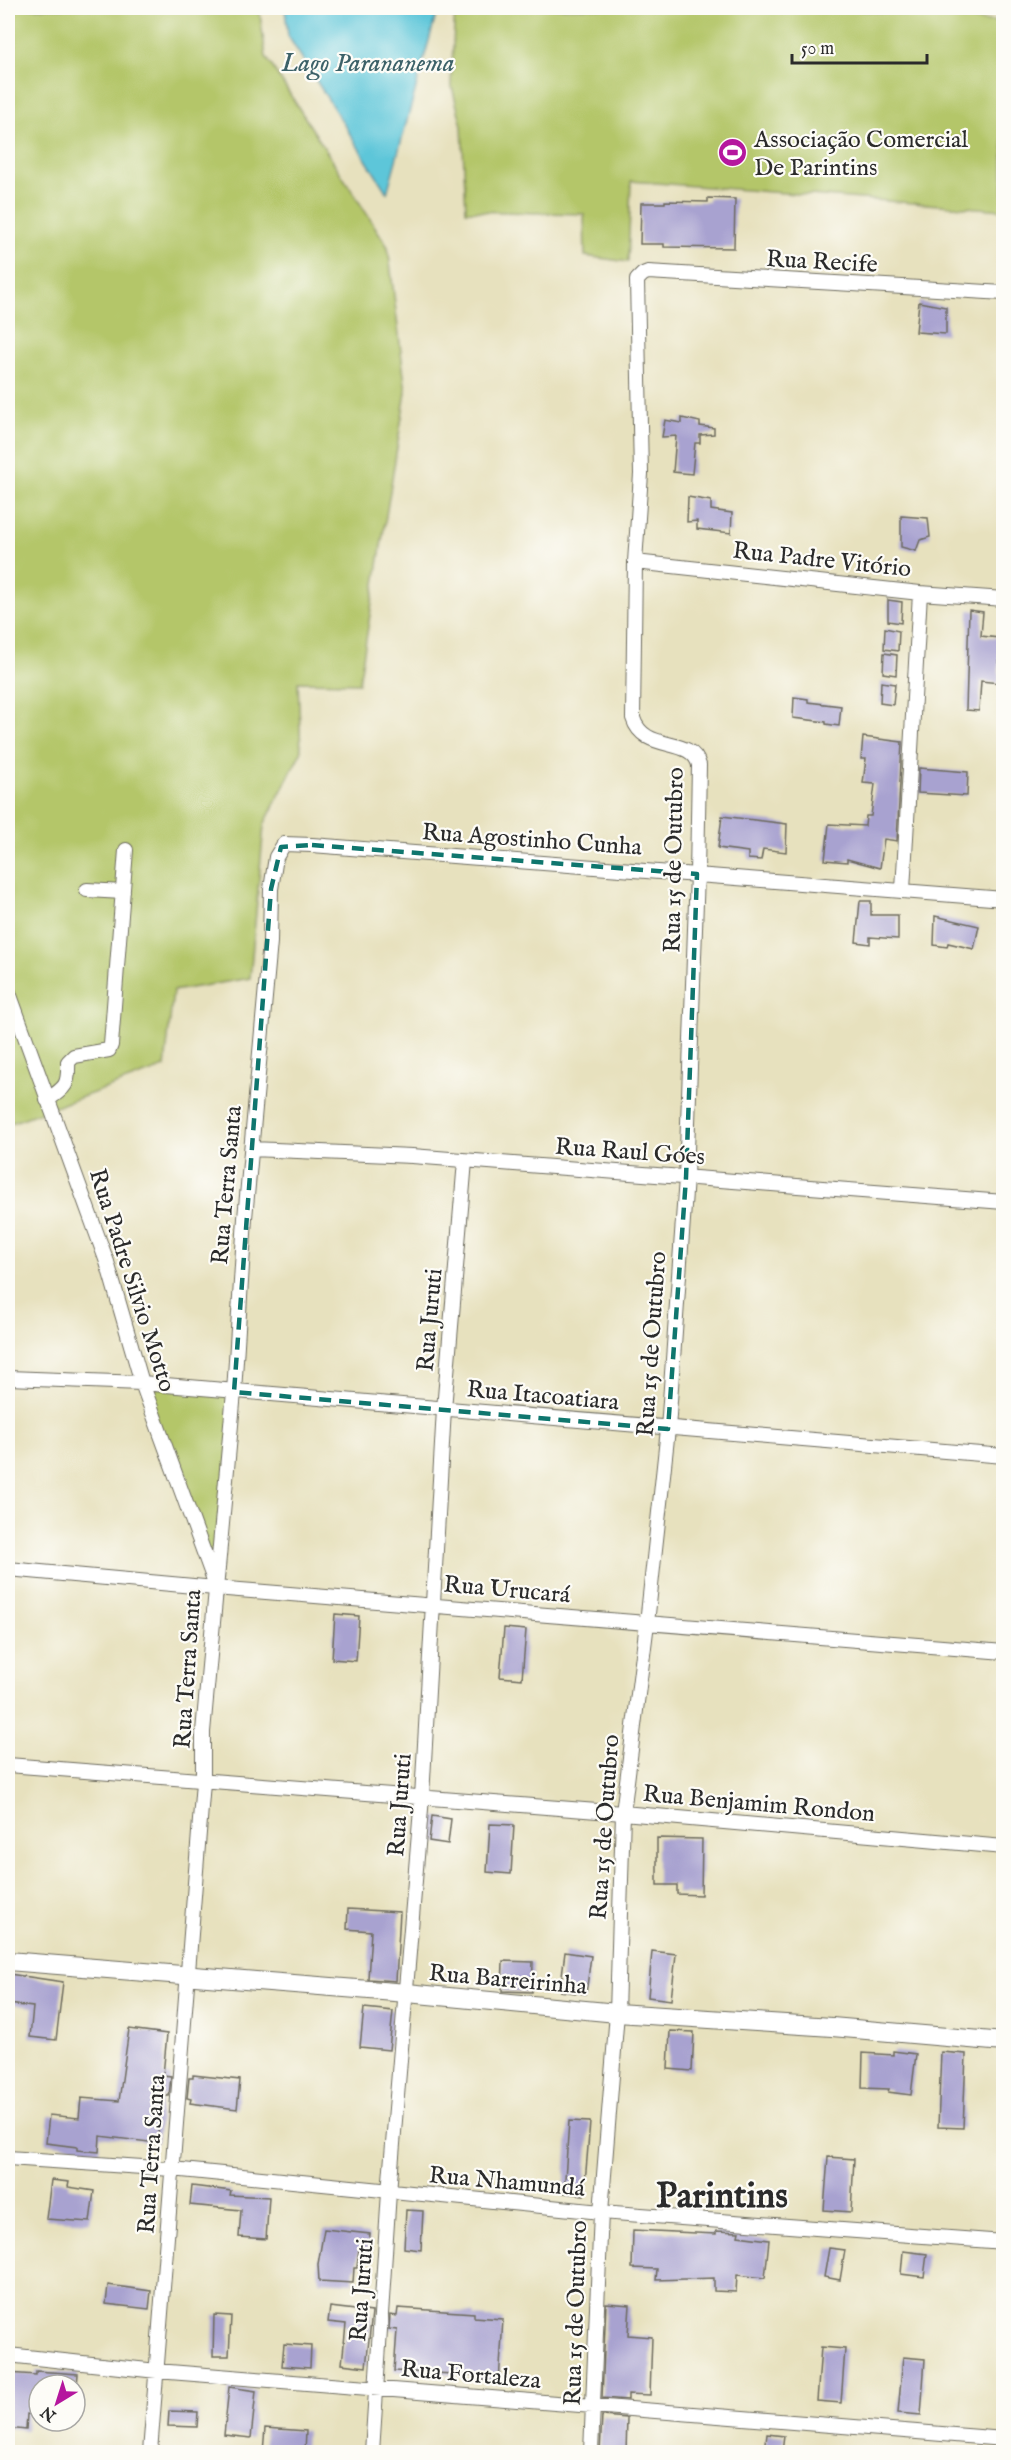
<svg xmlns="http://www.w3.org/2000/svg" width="1011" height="2460" viewBox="0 0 1011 2460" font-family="'IM FELL English',serif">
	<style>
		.green { fill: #b4c669; stroke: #70784a; stroke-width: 1.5 }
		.water { fill: #5dc6d9; stroke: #447882; stroke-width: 1.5 }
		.building { fill: #a8a2d0 }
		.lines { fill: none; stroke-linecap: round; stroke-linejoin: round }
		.minor-casing { stroke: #6d6b5e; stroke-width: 16 }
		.tertiary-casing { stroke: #6d6b5e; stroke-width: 20 }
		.minor { stroke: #fff; stroke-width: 14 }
		.tertiary { stroke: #fff; stroke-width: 18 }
		.marked { fill: none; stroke: #0f766e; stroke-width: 4.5; stroke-dasharray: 12 8; stroke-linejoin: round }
		.labels { text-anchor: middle; stroke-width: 4.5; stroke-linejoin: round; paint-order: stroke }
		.poi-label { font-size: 24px; fill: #2b2b2b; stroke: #fdfcf7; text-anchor: start }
		.street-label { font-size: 24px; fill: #2b2b2b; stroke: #fdfcf7 }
		.water-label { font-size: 26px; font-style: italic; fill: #3c6168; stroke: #fdfcf7 }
		.town-label { font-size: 36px; font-weight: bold; fill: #2b2b2b; stroke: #fdfcf7 }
	</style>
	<rect width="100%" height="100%" fill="#fdfcf7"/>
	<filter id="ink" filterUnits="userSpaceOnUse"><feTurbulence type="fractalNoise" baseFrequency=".0167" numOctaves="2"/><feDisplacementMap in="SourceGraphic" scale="12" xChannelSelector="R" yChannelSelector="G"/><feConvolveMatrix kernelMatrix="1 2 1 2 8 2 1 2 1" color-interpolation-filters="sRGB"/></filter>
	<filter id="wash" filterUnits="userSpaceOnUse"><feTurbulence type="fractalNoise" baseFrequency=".008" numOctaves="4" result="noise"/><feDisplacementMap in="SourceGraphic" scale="24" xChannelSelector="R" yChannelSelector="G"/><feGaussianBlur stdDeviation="1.35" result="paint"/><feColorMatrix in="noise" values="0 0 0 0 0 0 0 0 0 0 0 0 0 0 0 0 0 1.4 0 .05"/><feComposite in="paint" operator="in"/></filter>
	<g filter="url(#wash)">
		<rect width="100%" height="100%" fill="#e7e1be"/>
		<path class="green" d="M8,8H259L266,57L388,247L406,392L359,683L298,682L301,752L264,825L250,978L173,991L165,1067L8,1124Z
			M455,8H832L1003,22V210L631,181L628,262L585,256L584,214L466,211L462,126L451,83Z
			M145,1386L234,1393L215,1588Z"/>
		<path class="water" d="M285,8H438L387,193L288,36Z"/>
		<g id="blocks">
			<path class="building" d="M708,198L735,199L734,248L664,247V244H640L641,203H665V201L708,202Z
				M919,302L946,307V334L916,332Z
				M682,418L700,422V426L714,428V434L700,435V443H695L692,474L673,472L676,436L662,437L665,420L682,423Z
				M688,497L711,501V510L732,513L731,533L697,529V521L687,522Z
				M901,516L928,518L930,537L920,540L916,551L901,547Z
				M888,600L902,602L901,623L888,621Z
				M969,610L983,612L981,636L999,638V683L981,681L979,711L966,710Z
				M885,628L899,631L898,651L884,649Z
				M884,653L897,655L896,675L883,673Z
				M881,682L895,684L893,705L880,703Z
				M794,697L808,699V702L841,706L839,726L826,724V722L793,718Z
				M863,737L902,742L897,841L884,839L880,868L847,859V862L825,860L829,824L865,826L866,816H871L875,784L863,783L866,759H861Z
				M919,768L968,772L967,796L918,793Z
				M722,816L787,824L786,852L763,849L761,860L748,859V852L718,848Z
				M860,901H871V915H898V939L870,937V944L856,942Z
				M935,916L979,926L974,949L948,943L947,947L934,945Z
				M335,1614L359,1616L356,1661L332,1659Z
				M504,1628L526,1630L522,1679L500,1677Z
				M432,1816L451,1819L448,1844L429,1841Z
				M490,1824L514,1825L511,1874L487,1872Z
				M657,1838L702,1839L701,1895L677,1894V1885H657Z
				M348,1909L400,1912L396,1981L368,1979L371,1931L347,1929Z
				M652,1951L676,1954L671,2000L648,1997Z
				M565,1952L591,1956L586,1994L560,1991Z
				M503,1961L533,1962L532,1992L502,1991Z
				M9,1974L63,1982L56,2040L30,2037L33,2007L8,2004Z
				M364,2008L393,2011L389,2050L360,2047Z
				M129,2029L167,2034L163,2075L171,2076L169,2096H162L157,2143L100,2136L99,2152L77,2150V2147L46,2143L49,2115L79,2118L81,2098L119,2101Z
				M670,2031L694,2032L692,2071L668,2069Z
				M893,2051L916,2054L911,2095L888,2092L889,2089L862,2088L863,2053L893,2055Z
				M941,2052L966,2054L963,2128L938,2127Z
				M193,2075L240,2080L237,2109L190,2103L191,2099L187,2098L189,2078H193Z
				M569,2121L590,2122L584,2195L564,2193Z
				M828,2157L854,2159L851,2212L824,2210Z
				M51,2180L69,2182L68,2187L94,2191L90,2222L46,2219Z
				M192,2186L231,2191L230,2195L269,2197L266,2239L239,2237L241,2210L190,2205Z
				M406,2210L423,2211L421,2250L404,2248Z
				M324,2229L370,2234L368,2249L359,2248L357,2268H354L353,2283L319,2281L318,2264Z
				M633,2230L716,2234V2231L739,2232L738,2236L769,2240L765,2278L737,2275L736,2292L714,2291V2278L656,2280L657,2269L632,2268Z
				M829,2248L845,2250L840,2280L824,2277Z
				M903,2251L927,2254L924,2277L901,2274Z
				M108,2285L151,2291L149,2309L106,2304Z
				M606,2303L630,2305L628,2335L652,2337L650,2395L628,2394V2400L602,2398Z
				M330,2307L372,2312L366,2367L342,2364L346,2324L328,2322Z
				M398,2308L474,2313V2317L503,2319L499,2382L473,2379L474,2375L394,2371L397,2330L389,2329L390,2315L397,2316Z
				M214,2315L231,2316L229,2356H213Z
				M284,2344L311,2346L310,2368L282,2366Z
				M821,2347L845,2349L841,2403L817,2401Z
				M903,2357L925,2359L921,2415L898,2413Z
				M36,2371L78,2374L77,2385H39V2415L27,2414L26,2430L8,2428V2373L36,2375Z
				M229,2387L256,2391L251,2438L224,2435Z
				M169,2411L198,2412L197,2427L168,2426Z
				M602,2416L627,2418L626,2452H600Z
				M265,2428L306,2431L305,2452H263Z
				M767,2434L784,2436L782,2452H765Z"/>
		</g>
	</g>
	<g filter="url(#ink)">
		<use href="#blocks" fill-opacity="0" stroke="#6d6b5e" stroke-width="1.5"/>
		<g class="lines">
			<defs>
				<path id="minor" d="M635,562L920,593L1004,599
					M87,890L123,892
					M903,890L920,593
					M8,990L107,1262L142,1383L214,1580
					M47,1100C66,1087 69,1085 68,1062L74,1056L109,1050L111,1045L126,850
					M252,1149L412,1156L1004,1202
					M8,1378L142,1383L1004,1456
					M8,1569L215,1588L1004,1652
					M8,1765L623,1813L1004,1847
					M8,2158L172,2169L601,2212L1004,2242
					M8,2355L157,2371L1004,2439
					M150,2452L203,1782V1732L234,1392L245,1218L270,942L271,889L276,857L284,844L312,845L1004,899
					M372,2452L389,2192L422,1797L444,1409L465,1161
					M591,2452L601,2212L617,2013L623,1813L647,1623L668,1429L686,1178L697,874L699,765C691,735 644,754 633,718L635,562L641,474L637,280L643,274L648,272L1004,293"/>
				<path id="tertiary" d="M8,1961L407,1993L617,2013L832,2027L1004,2042"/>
			</defs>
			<use href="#minor" class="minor-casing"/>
			<use href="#tertiary" class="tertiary-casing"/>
			<use href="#minor" class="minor"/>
			<use href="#tertiary" class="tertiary"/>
		</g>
	</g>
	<path class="marked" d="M312,845L697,874L686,1178L668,1429L234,1392L271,889L281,847Z"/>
	<defs>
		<symbol id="stadium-disc" viewBox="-11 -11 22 22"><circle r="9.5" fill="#b5179e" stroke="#fdfcf7"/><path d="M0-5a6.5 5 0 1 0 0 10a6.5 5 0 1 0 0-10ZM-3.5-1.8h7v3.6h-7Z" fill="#fff"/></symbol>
	</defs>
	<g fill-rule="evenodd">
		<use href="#stadium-disc" x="716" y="136" width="33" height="33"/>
	</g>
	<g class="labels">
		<g class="poi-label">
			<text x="754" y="147">Associação Comercial<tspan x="754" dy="28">De Parintins</tspan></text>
		</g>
		<g class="street-label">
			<text transform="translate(822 261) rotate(3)" y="8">Rua Recife</text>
			<text transform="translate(822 559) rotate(6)" y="8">Rua Padre Vitório</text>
			<text transform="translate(532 839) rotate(4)" y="8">Rua Agostinho Cunha</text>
			<text transform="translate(673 860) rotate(-89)" y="8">Rua 15 de Outubro</text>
			<text transform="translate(630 1151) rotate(4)" y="8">Rua Raul Góes</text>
			<text transform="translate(226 1185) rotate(-85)" y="8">Rua Terra Santa</text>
			<text transform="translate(133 1280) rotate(72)" y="8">Rua Padre Silvio Motto</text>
			<text transform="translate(429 1320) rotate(-85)" y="8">Rua Juruti</text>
			<text transform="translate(651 1344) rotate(-86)" y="8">Rua 15 de Outubro</text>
			<text transform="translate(543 1395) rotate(5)" y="8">Rua Itacoatiara</text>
			<text transform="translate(507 1589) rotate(5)" y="8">Rua Urucará</text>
			<text transform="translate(187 1669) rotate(-86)" y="8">Rua Terra Santa</text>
			<text transform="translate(759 1803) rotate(5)" y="8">Rua Benjamim Rondon</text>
			<text transform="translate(399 1805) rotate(-86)" y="8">Rua Juruti</text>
			<text transform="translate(604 1827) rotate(-86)" y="8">Rua 15 de Outubro</text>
			<text transform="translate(508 1979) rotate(5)" y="8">Rua Barreirinha</text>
			<text transform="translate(151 2154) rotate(-86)" y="8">Rua Terra Santa</text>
			<text transform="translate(507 2181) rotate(5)" y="8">Rua Nhamundá</text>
			<text transform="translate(361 2290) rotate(-86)" y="8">Rua Juruti</text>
			<text transform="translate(575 2313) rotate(-88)" y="8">Rua 15 de Outubro</text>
			<text transform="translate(471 2374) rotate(5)" y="8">Rua Fortaleza</text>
		</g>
		<g class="water-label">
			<text x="368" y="71">Lago Parananema</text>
		</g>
		<g class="town-label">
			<text x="722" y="2207">Parintins</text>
		</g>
	</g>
	<rect width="1011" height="2460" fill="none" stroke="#fdfcf7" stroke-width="30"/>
	<g transform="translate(57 2403) rotate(218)"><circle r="28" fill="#fdfcf7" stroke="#a9a8a5" stroke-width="1.5"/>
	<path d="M0-4.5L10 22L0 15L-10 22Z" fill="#b5179e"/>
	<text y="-9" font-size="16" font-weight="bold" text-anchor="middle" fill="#2b2b2b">N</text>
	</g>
	<path d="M792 54v9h135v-9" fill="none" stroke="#2b2b2b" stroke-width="3"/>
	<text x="801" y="54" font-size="18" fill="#2b2b2b" stroke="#fdfcf7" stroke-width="4.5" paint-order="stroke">50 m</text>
</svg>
